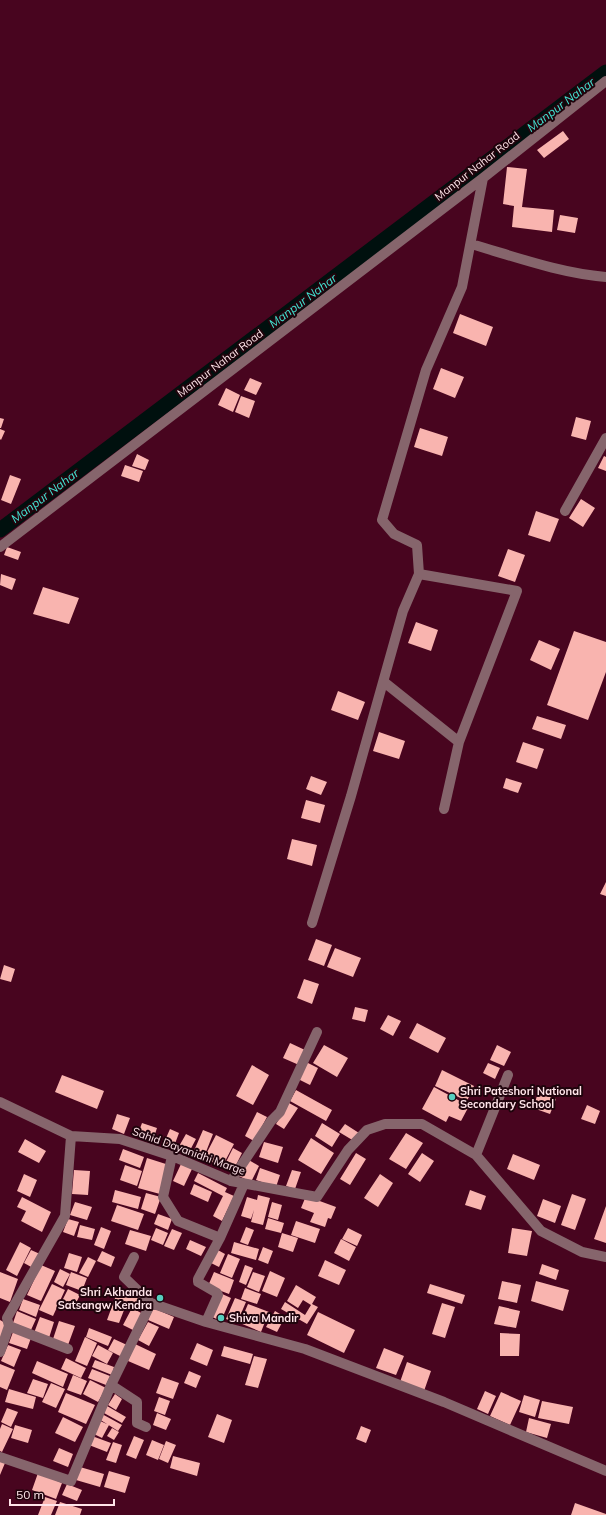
<svg xmlns="http://www.w3.org/2000/svg" width="606" height="1515" viewBox="0 0 606 1515" font-family="Mulish,sans-serif">
	<style>
		.lines { fill: none; stroke-linecap: round; stroke-linejoin: round }
		.canal { stroke: #00100e; stroke-width: 15 }
		.building { fill: #f9b4af }
		.minor { stroke: #86656c; stroke-width: 10 }
		.poi-dot { fill: #58cebf; stroke: #1f040c; stroke-width: 1.5 }
		.labels { text-anchor: middle; stroke-width: 4; stroke-linejoin: round; paint-order: stroke }
		.street-label { font-size: 11px; fill: #ffe4e9; stroke: #1f040c }
		.poi-label { font-size: 11px; font-weight: bold; fill: #ffe4e9; stroke: #1f040c; text-anchor: start }
		.water-label { font-size: 12px; font-style: italic; fill: #43e3d2; stroke: #1f040c }
	</style>
	<rect width="100%" height="100%" fill="#48051f"/>
	<g class="lines">
		<path class="canal" d="M0,530L606,72"/>
	</g>
	<path class="building" d="M563,131L569,139L544,158L537,150Z
		M507,167L527,169L522,207L554,210L552,232L512,227L514,206L503,204Z
		M560,215L578,218L575,233L557,230Z
		M460,314L493,327L486,346L453,333Z
		M441,368L464,377L455,398L433,389Z
		M250,378L262,383L256,395L244,390Z
		M226,388L240,395L233,412L218,405Z
		M241,396L255,401L249,418L235,412Z
		M576,417L591,421L586,440L571,436Z
		M0,418L4,419L1,428H0Z
		M420,428L448,437L442,456L414,447Z
		M0,429L5,431L1,440L0,439Z
		M137,454L149,460L145,470L132,466Z
		M604,456L606,457V471L598,468Z
		M125,465L143,471L139,482L121,476Z
		M10,475L21,479L11,504L1,500Z
		M581,499L595,508L583,527L569,518Z
		M536,511L559,519L550,542L528,535Z
		M7,547L21,552L18,560L4,555Z
		M508,549L525,555L515,582L498,576Z
		M1,574L16,579L12,590L0,585Z
		M43,587L79,598L69,624L33,614Z
		M416,622L438,630L431,651L408,643Z
		M574,631L606,642V672L588,720L547,705Z
		M539,640L560,649L551,670L530,660Z
		M338,691L365,702L358,720L331,710Z
		M537,716L566,725L561,739L532,729Z
		M379,732L405,741L399,759L373,751Z
		M523,742L544,749L537,769L516,762Z
		M311,776L327,782L321,795L306,789Z
		M506,778L522,783L518,793L503,788Z
		M306,800L325,805L320,823L301,818Z
		M292,839L317,845L312,866L287,859Z
		M606,882V896L600,894Z
		M316,939L332,945L324,966L308,960Z
		M335,948L361,958L353,977L327,967Z
		M4,965L15,969L11,982L0,979Z
		M304,979L319,984L312,1004L297,998Z
		M355,1007L368,1010L365,1022L352,1019Z
		M388,1015L401,1021L393,1036L380,1029Z
		M417,1023L446,1038L438,1053L409,1038Z
		M290,1043L305,1050L299,1065L283,1058Z
		M324,1045L348,1058L337,1077L313,1063Z
		M497,1045L511,1052L504,1066L490,1060Z
		M306,1062L318,1068L310,1085L298,1079Z
		M488,1063L500,1068L495,1079L483,1073Z
		M252,1065L269,1075L253,1105L236,1096Z
		M442,1070L474,1086L467,1101L435,1086Z
		M62,1075L104,1091L97,1109L55,1092Z
		M434,1087L469,1106L461,1121L449,1116L446,1122L422,1109Z
		M296,1090L332,1110L326,1121L290,1101Z
		M538,1093L556,1099L550,1114L533,1108Z
		M289,1103L298,1108L284,1129L276,1124Z
		M587,1105L600,1111L595,1124L581,1119Z
		M257,1112L267,1117L254,1141L245,1136Z
		M117,1114L130,1118L124,1134L112,1129Z
		M142,1123L157,1128L153,1140L138,1134Z
		M322,1123L340,1134L332,1147L315,1136Z
		M345,1124L359,1133L354,1141L339,1132Z
		M170,1129L179,1133L173,1149L163,1145Z
		M203,1130L213,1134L204,1157L193,1153Z
		M406,1133L423,1143L406,1169L389,1159Z
		M186,1134L196,1139L188,1154L178,1148Z
		M216,1135L234,1144L222,1167L204,1158Z
		M311,1138L334,1153L321,1174L298,1160Z
		M25,1139L46,1151L39,1163L18,1152Z
		M264,1142L283,1147L278,1163L259,1157Z
		M233,1148L242,1153L232,1173L223,1168Z
		M123,1149L144,1157L140,1168L119,1160Z
		M356,1153L366,1159L350,1185L340,1179Z
		M422,1153L434,1161L420,1182L408,1174Z
		M513,1154L540,1165L534,1180L507,1169Z
		M147,1158L169,1165L160,1194L138,1188Z
		M247,1159L259,1166L251,1182L239,1176Z
		M181,1164L192,1169L184,1186L173,1181Z
		M125,1165L142,1171L137,1186L120,1180Z
		M260,1168L280,1175L276,1187L256,1180Z
		M74,1170L90,1171L88,1195L72,1194Z
		M292,1170L301,1172L295,1189L286,1186Z
		M198,1173L227,1188L225,1192L234,1196L222,1221L213,1216L223,1196L194,1181Z
		M24,1174L37,1180L30,1197L17,1191Z
		M380,1174L393,1183L378,1207L364,1198Z
		M194,1184L212,1192L208,1202L190,1194Z
		M115,1190L141,1197L138,1209L112,1202Z
		M470,1190L486,1196L481,1210L465,1205Z
		M146,1193L161,1197L155,1214L141,1209Z
		M572,1194L586,1199L575,1230L561,1225Z
		M258,1195L270,1198L263,1225L251,1222L254,1210L251,1219L241,1216L247,1197L257,1200Z
		M306,1196L336,1207L331,1219L328,1218L325,1227L310,1222L314,1213L301,1208Z
		M22,1197L51,1212L42,1232L21,1221L26,1211L17,1207Z
		M543,1199L561,1206L555,1223L537,1216Z
		M75,1202L92,1207L87,1220L70,1215Z
		M272,1202L282,1205L278,1220L268,1217Z
		M117,1205L144,1214L138,1230L111,1221Z
		M606,1206V1243L594,1239Z
		M158,1214L172,1219L168,1230L154,1224Z
		M268,1218L284,1223L281,1233L265,1229Z
		M68,1219L79,1222L74,1236L63,1232Z
		M296,1221L320,1229L315,1243L291,1235Z
		M80,1225L95,1229L92,1240L77,1237Z
		M101,1227L111,1231L104,1249L94,1245Z
		M246,1227L254,1230L248,1245L240,1242Z
		M156,1228L168,1233L163,1245L151,1240Z
		M348,1228L362,1235L357,1246L342,1239Z
		M512,1228L532,1231L527,1256L508,1253Z
		M172,1229L182,1233L174,1250L164,1246Z
		M130,1230L151,1236L146,1251L125,1244Z
		M282,1233L298,1238L293,1252L278,1247Z
		M341,1239L356,1247L349,1261L334,1253Z
		M190,1240L206,1247L201,1256L186,1249Z
		M20,1242L31,1248L17,1276L6,1270Z
		M234,1242L259,1249L256,1260L231,1253Z
		M263,1247L273,1251L268,1264L258,1260Z
		M216,1249L225,1254L219,1267L209,1262Z
		M31,1250L40,1254L33,1268L24,1263Z
		M102,1251L115,1257L111,1267L97,1261Z
		M69,1253L82,1257L77,1272L64,1268Z
		M228,1254L240,1259L232,1278L220,1273Z
		M88,1257L96,1261L88,1277L79,1273Z
		M325,1260L346,1270L339,1285L318,1276Z
		M542,1264L559,1270L556,1280L539,1274Z
		M41,1265L55,1271L41,1301L27,1295Z
		M245,1265L253,1268L246,1285L239,1282Z
		M60,1269L70,1274L63,1287L54,1282Z
		M270,1271L285,1278L277,1297L262,1291Z
		M0,1272L18,1279L10,1302L0,1298Z
		M71,1272L87,1278L82,1291L66,1285Z
		M214,1272L234,1280L229,1294L208,1286Z
		M253,1272L265,1276L259,1292L247,1287Z
		M502,1281L521,1285L517,1303L498,1299Z
		M536,1281L569,1290L563,1311L531,1301Z
		M52,1284L65,1290L53,1316L39,1310Z
		M430,1284L465,1295L462,1304L427,1293Z
		M296,1285L316,1297L312,1304L318,1307L307,1324L281,1309L285,1302L305,1315L311,1305L303,1300L298,1308L287,1301Z
		M245,1288L261,1294L257,1304L241,1299Z
		M68,1289L80,1295L73,1309L61,1303Z
		M118,1290L141,1297L137,1308L126,1305L119,1323L107,1320Z
		M220,1293L231,1298L221,1321L210,1316Z
		M235,1298L246,1302L237,1323L226,1319Z
		M23,1299L40,1305L36,1317L19,1310Z
		M442,1303L455,1307L445,1338L432,1334Z
		M248,1304L269,1312L261,1332L240,1323Z
		M499,1306L520,1311L516,1328L494,1324Z
		M132,1308L143,1314L135,1331L123,1325Z
		M153,1308L174,1317L169,1329L148,1320Z
		M17,1311L36,1319L31,1330L13,1323Z
		M275,1311L285,1317L277,1332L266,1327Z
		M318,1312L355,1330L344,1353L307,1335Z
		M40,1317L54,1322L49,1338L34,1333Z
		M0,1320L7,1324L0,1339Z
		M59,1321L75,1326L68,1345L53,1339Z
		M148,1322L159,1327L149,1346L138,1340Z
		M89,1328L112,1337L108,1346L86,1337Z
		M13,1332L31,1338L27,1349L9,1343Z
		M500,1333L520,1334L519,1356H500Z
		M85,1337L97,1343L87,1366L75,1361Z
		M114,1339L127,1345L122,1357L108,1350Z
		M197,1343L213,1350L207,1366L190,1359Z
		M135,1344L156,1354L149,1370L128,1361Z
		M8,1345L21,1350L14,1367L1,1361Z
		M98,1345L113,1353L107,1364L92,1356Z
		M224,1346L253,1354L250,1364L221,1356Z
		M384,1348L404,1356L396,1375L376,1368Z
		M254,1356L267,1359L258,1388L245,1385Z
		M66,1358L86,1368L81,1378L61,1369Z
		M95,1360L114,1367L112,1375L92,1367Z
		M37,1361L68,1374L63,1387L32,1373Z
		M407,1362L431,1371L424,1391L400,1382Z
		M0,1364L15,1370L7,1390L0,1387Z
		M92,1369L110,1376L106,1385L88,1378Z
		M189,1371L201,1376L196,1388L184,1383Z
		M73,1375L87,1381L81,1395L67,1390Z
		M162,1377L179,1383L173,1399L156,1393Z
		M33,1379L48,1384L43,1398L27,1393Z
		M90,1380L106,1388L98,1402L83,1394Z
		M51,1383L65,1389L56,1408L42,1402Z
		M9,1389L36,1397L33,1409L5,1402Z
		M485,1391L496,1396L488,1414L477,1409Z
		M501,1392L521,1401L510,1425L490,1416Z
		M66,1393L95,1405L86,1424L58,1412Z
		M115,1394L122,1399L116,1410L108,1405Z
		M524,1395L540,1400L535,1417L519,1412Z
		M159,1397L170,1401L165,1415L154,1411Z
		M542,1401L573,1407L569,1424L538,1418Z
		M107,1406L126,1417L122,1423L104,1413Z
		M7,1408L18,1412L11,1427L1,1422Z
		M157,1413L171,1419L166,1430L153,1425Z
		M102,1414L122,1425L118,1431L99,1419Z
		M217,1414L232,1420L224,1443L208,1437Z
		M63,1417L83,1427L75,1442L55,1433Z
		M529,1418L551,1424L547,1438L526,1432Z
		M98,1420L109,1425L102,1438L92,1433Z
		M2,1424L13,1429L2,1452L0,1451V1429Z
		M15,1425L32,1430L28,1443L11,1438Z
		M361,1426L371,1430L366,1443L356,1439Z
		M112,1428L119,1432L114,1440L107,1436Z
		M92,1436L111,1443L107,1452L89,1445Z
		M134,1436L144,1440L136,1459L126,1455Z
		M152,1440L164,1445L158,1460L146,1455Z
		M166,1441L176,1445L168,1463L159,1459Z
		M113,1442L122,1445L116,1463L106,1460Z
		M59,1448L73,1454L68,1467L53,1461Z
		M173,1456L200,1463L197,1476L170,1468Z
		M0,1461L5,1463L0,1475Z
		M80,1467L104,1474L100,1487L76,1480Z
		M109,1471L130,1477L125,1493L104,1487Z
		M38,1473L62,1483L56,1499L32,1490Z
		M67,1484L82,1490L77,1501L62,1495Z
		M45,1497L57,1501L51,1515H38Z
		M60,1502L82,1509L80,1515H55Z
		M575,1503L606,1514V1515H571Z"/>
	<g class="lines">
		<path class="minor" d="M471,244C516,257 559,273 606,277
			M565,511L606,438
			M0,547L483,178L606,81
			M419,574L517,591L459,742
			M384,682L459,742L444,809
			M312,923L351,796L403,611L419,574L417,545L394,534L382,520L426,370L462,287L483,178
			M0,1102L71,1136L120,1139L172,1156L231,1181L317,1197L348,1150L367,1130L385,1124H422L476,1155L541,1231L582,1252L606,1257
			M476,1155L508,1075
			M172,1156L163,1197L178,1221L220,1238L198,1279V1282L217,1293L218,1295L206,1322
			M231,1181L271,1121L280,1112L317,1032
			M220,1238L244,1184
			M134,1257L124,1277L151,1303
			M9,1326L68,1349
			M0,1352L9,1326L7,1318L65,1216L71,1136
			M111,1385L137,1402V1423L146,1427
			M0,1457L71,1481L111,1385L151,1303L206,1322L305,1349L444,1402L606,1471"/>
	</g>
	<g class="poi-dot">
		<circle cx="452" cy="1097" r="4"/>
		<circle cx="160" cy="1298" r="4"/>
		<circle cx="221" cy="1318" r="4"/>
	</g>
	<g class="labels">
		<g class="street-label">
			<text transform="translate(477 166) rotate(-38)" y="4">Manpur Nahar Road</text>
			<text transform="translate(220 363) rotate(-37)" y="4">Manpur Nahar Road</text>
			<text transform="translate(189 1151) rotate(20)" y="4">Sahid Dayanidhi Marge</text>
		</g>
		<g class="poi-label">
			<text x="460" y="1095">Shri Pateshori National<tspan x="460" dy="13">Secondary School</tspan></text>
			<text x="152" y="1296" text-anchor="end">Shri Akhanda<tspan x="152" dy="13">Satsangw Kendra</tspan></text>
			<text x="229" y="1322">Shiva Mandir</text>
		</g>
		<g class="water-label">
			<text transform="translate(561 105) rotate(-37)" y="4">Manpur Nahar</text>
			<text transform="translate(303 301) rotate(-37)" y="4">Manpur Nahar</text>
			<text transform="translate(45 496) rotate(-37)" y="4">Manpur Nahar</text>
		</g>
	</g>
	<path d="M10 1499v6h104v-6" fill="none" stroke="#ffe4e9" stroke-width="2"/>
	<text x="16" y="1499" font-size="12" fill="#ffe4e9" stroke="#1f040c" stroke-width="3" paint-order="stroke">50 m</text>
</svg>
